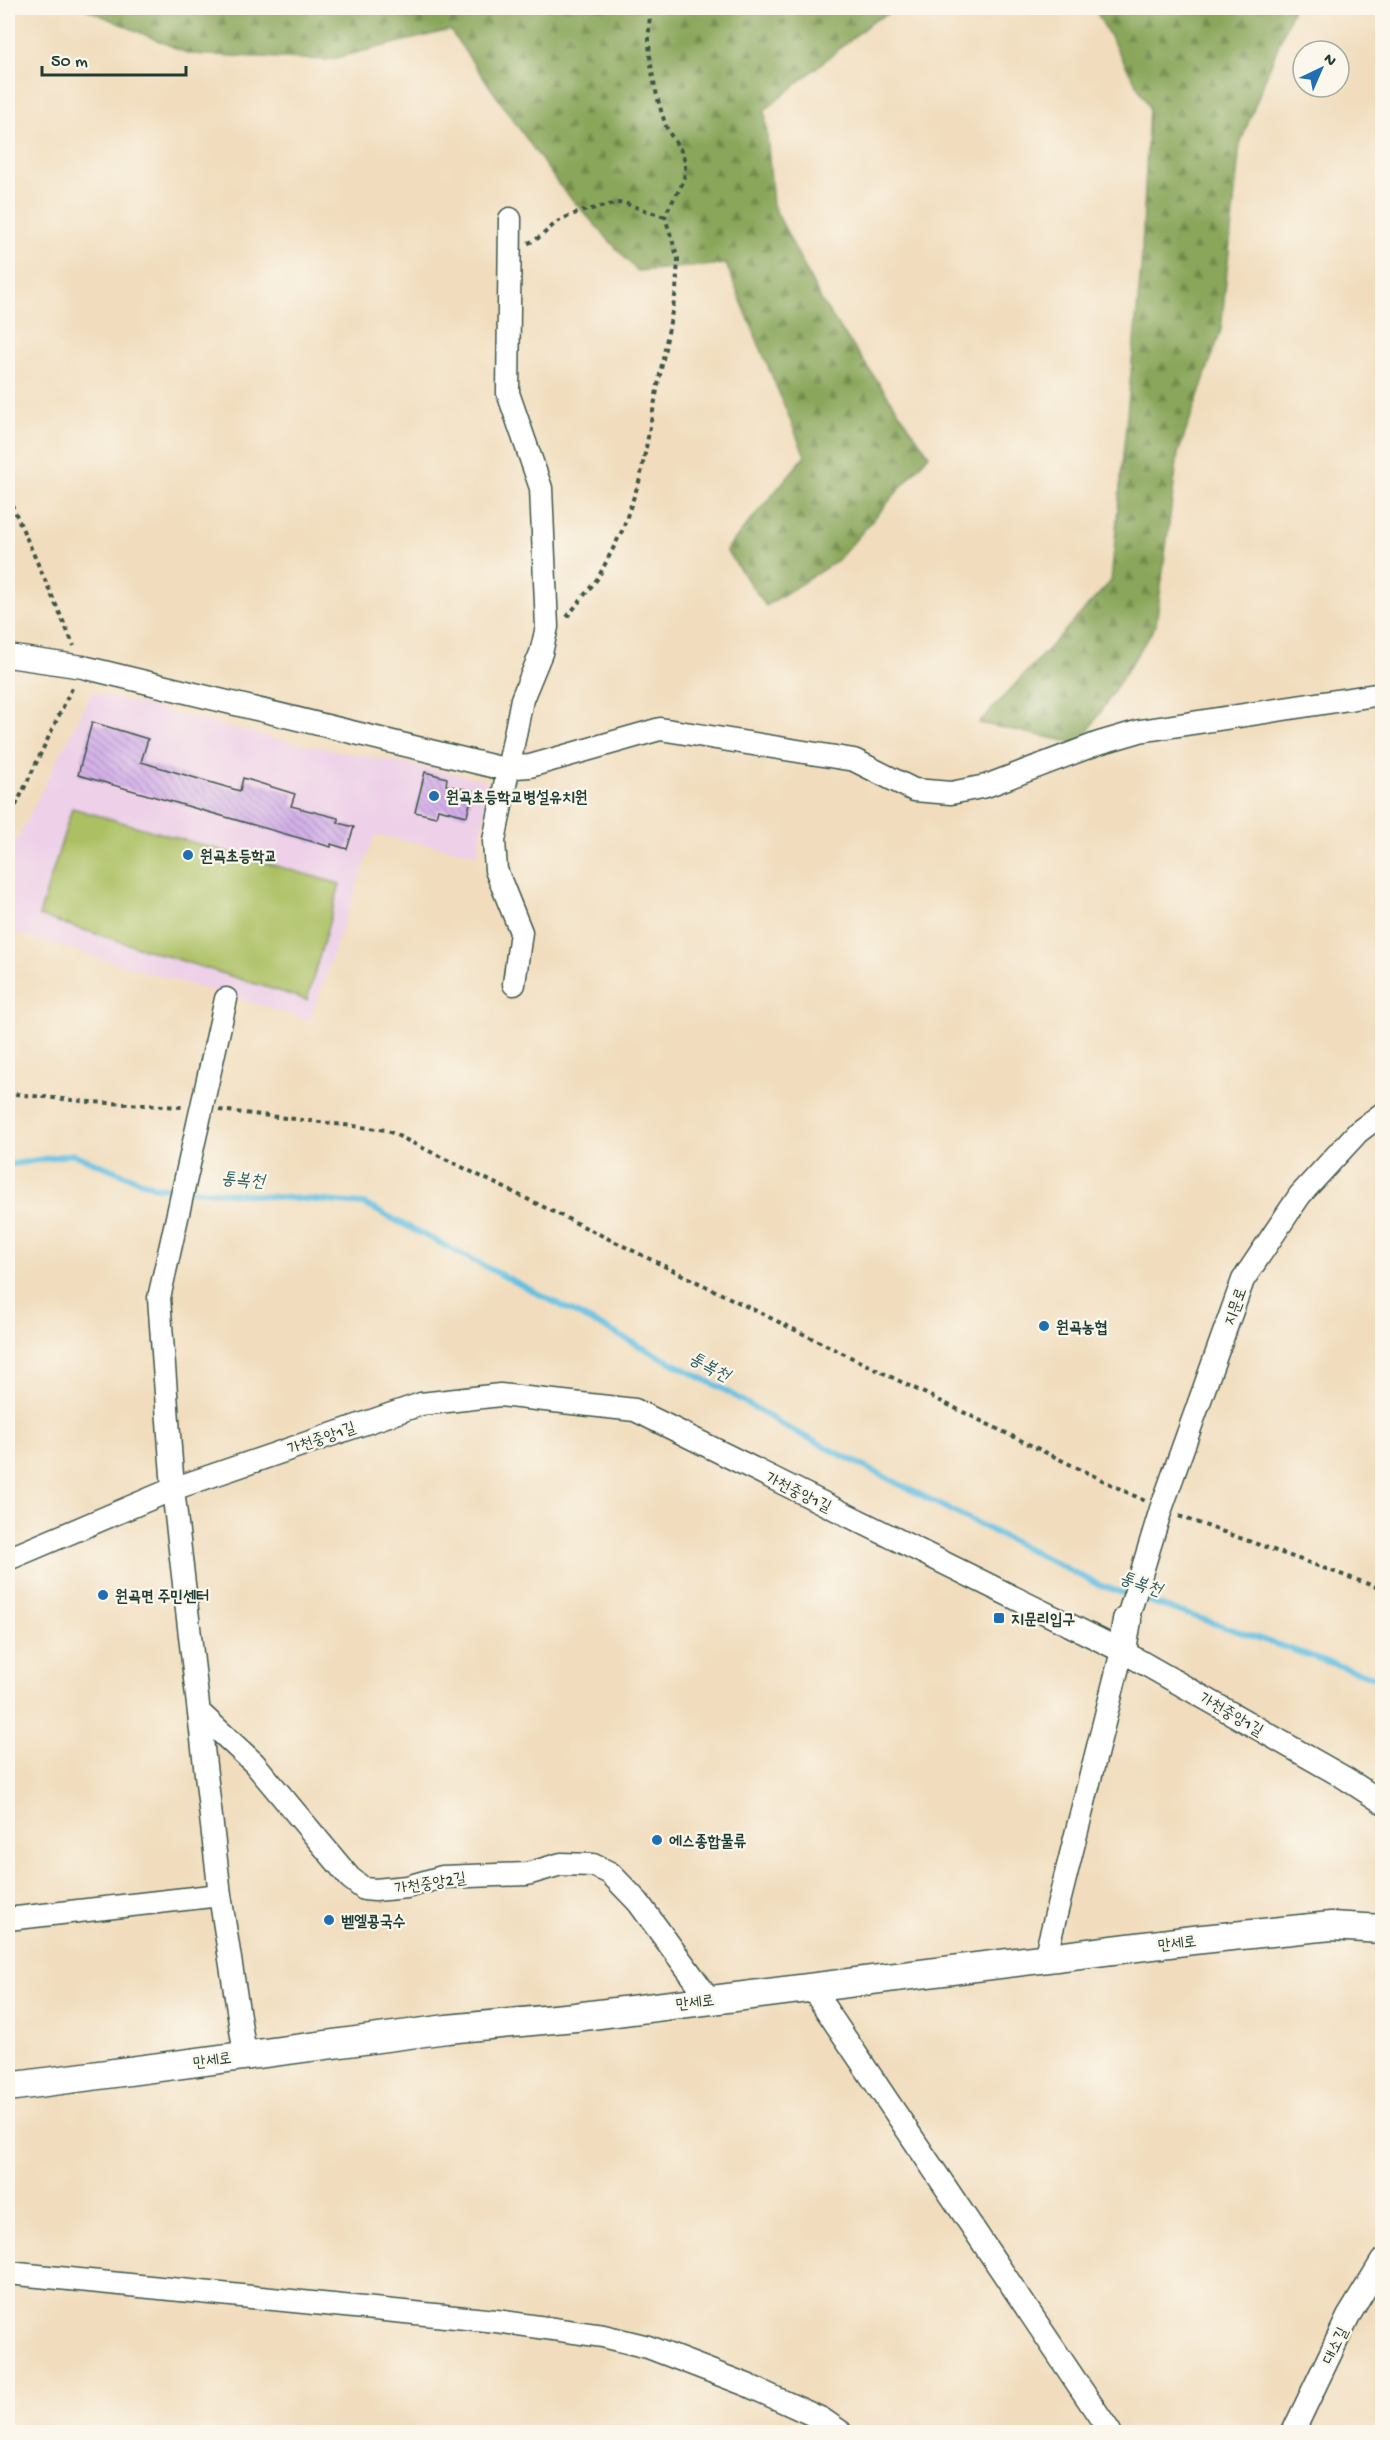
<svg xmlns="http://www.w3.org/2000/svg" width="1390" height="2440" viewBox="0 0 1390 2440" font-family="'Gochi Hand','Poor Story',sans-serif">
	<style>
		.built { fill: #eed0e8 }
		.forest { fill: url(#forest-firs); stroke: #547247; stroke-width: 1.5 }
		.garden { fill: #acc064; stroke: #667e4c; stroke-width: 1.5 }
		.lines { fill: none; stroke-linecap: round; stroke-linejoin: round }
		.stream { stroke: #65c0e2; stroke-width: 6 }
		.building { fill: url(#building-back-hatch) }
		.minor-casing { stroke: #3e5549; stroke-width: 25 }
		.major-casing { stroke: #3e5549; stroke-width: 31 }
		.path { stroke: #3e5549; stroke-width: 4; stroke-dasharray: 4.5 4.5; stroke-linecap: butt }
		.minor { stroke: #fff; stroke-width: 22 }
		.major { stroke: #fff; stroke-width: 28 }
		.poi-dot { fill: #1f6fb2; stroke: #fbf7ec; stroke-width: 2 }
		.labels { text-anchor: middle; stroke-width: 4.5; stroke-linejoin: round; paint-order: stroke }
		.poi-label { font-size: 16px; font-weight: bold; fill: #1f3d34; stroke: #fbf7ec; text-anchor: start }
		.street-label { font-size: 16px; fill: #1f3d34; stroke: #fbf7ec }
		.water-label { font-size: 18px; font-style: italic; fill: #305e60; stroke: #fbf7ec }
	</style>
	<defs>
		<pattern id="forest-firs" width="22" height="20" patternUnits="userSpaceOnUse" patternTransform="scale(1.5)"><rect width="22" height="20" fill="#89a65a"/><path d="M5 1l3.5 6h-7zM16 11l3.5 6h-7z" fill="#6f884b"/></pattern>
		<pattern id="building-back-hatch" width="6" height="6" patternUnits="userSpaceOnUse" patternTransform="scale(1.5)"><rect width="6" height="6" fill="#d4b1e9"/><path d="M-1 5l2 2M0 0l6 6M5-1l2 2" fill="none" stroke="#ab91be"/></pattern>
	</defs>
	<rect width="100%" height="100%" fill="#fbf7ec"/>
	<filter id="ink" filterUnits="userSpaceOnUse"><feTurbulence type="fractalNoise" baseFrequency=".0167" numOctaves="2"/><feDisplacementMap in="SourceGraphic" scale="12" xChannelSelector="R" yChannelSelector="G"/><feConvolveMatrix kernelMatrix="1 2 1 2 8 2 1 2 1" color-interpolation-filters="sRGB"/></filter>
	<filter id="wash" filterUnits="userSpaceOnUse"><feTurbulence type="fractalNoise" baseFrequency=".008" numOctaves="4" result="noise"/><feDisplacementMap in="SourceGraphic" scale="24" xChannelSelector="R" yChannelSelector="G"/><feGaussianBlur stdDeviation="1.35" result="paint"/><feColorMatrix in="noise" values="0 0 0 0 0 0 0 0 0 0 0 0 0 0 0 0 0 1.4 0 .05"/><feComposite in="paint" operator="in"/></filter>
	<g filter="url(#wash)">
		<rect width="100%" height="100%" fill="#f1ddbd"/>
		<path class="built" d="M92,692L273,738L482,779L490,786L478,854L375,835L310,1020L8,931V857Z"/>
		<path class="forest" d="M84,8H901L873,21L765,110L773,205L822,302L929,455L838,560L766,606L726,550L805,456L726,264L637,271L559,185L450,30L327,60L189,54Z
			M1094,8H1293L1240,144L1221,330L1178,454L1156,625L1080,744L979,723L1111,581L1141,269L1149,107Z"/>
		<path class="garden" d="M72,808L340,884L307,1000L39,916Z"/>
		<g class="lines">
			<path class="stream" d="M8,1165L73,1154L155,1187L364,1204L721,1388L788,1428L1099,1585L1129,1595
				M1139,1598L1382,1680"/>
		</g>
		<g id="blocks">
			<path class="building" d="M92,722L148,739L141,762L240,791L243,778L295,794L291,806L338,818V823L354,827L347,849L331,844V847L78,775Z
				M425,772L447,778L446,785L473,791L467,816L438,809L436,817L415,812Z"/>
		</g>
	</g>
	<g filter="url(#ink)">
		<use href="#blocks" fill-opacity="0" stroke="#3e5549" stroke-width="1.5"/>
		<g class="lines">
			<defs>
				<path id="minor" d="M510,219L508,393L541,488L547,627L541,653L522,699L494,841L496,870L521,932L514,984
					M8,656L83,667L500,768L530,766L660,729L854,760L914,790L951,793L986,786L1099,743L1140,731L1382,694
					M226,999L159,1298L173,1489L220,1895L245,2055
					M8,1559L173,1489L421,1404L500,1395L635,1410L1122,1651L1345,1778L1382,1802
					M1127,1620L1161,1509L1243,1280L1300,1195L1358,1132L1382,1114
					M199,1712L254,1763L350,1878L364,1889L375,1890L407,1887L442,1877L527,1874L561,1864L593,1865L610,1873L638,1902L710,2000
					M8,1919L220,1895
					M1045,1958L1122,1651
					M811,1987L1110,2432
					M8,2273L496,2321L603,2336L648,2347L747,2385L822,2419L841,2432
					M1293,2432L1348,2317L1382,2261"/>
				<path id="major" d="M1122,1651L1127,1620
					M8,2087L447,2029L575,2017L1193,1940L1331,1926L1382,1929"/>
			</defs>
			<use href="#minor" class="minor-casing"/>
			<use href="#major" class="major-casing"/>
			<path class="path" d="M528,243C541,239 548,228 559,221C576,211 598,208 618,203L627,204L665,217
				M8,496L74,646
				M567,617L598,578L622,531L640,479L676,291L678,259L665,217C671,199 686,187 685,167C685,149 672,141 666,126C653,88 645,47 651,8
				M8,822L73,686
				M8,1089L16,1094L90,1102L182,1107
				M219,1110L386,1130L1145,1501
				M1179,1516L1382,1589"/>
			<use href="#minor" class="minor"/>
			<use href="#major" class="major"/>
		</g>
	</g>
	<g class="poi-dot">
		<circle cx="434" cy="796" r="6"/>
		<circle cx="188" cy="855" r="6"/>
		<circle cx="1044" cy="1326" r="6"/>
		<circle cx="103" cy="1595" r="6"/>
		<rect x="993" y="1612" width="12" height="12" rx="3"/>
		<circle cx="657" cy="1840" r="6"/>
		<circle cx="329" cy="1920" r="6"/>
	</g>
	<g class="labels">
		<g class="poi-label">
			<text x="446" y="802">원곡초등학교병설유치원</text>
			<text x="200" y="861">원곡초등학교</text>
			<text x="1056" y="1332">원곡농협</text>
			<text x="115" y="1601">원곡면 주민센터</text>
			<text x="1011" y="1624">지문리입구</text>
			<text x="669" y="1846">에스종합물류</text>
			<text x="341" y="1926">벧엘콩국수</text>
		</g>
		<g class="street-label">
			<text transform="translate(1234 1306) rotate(-70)" y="6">지문로</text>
			<text transform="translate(321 1437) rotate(-19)" y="6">가천중앙1길</text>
			<text transform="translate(799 1491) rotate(26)" y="6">가천중앙1길</text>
			<text transform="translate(1232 1713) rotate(30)" y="6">가천중앙1길</text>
			<text transform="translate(430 1882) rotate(-9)" y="6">가천중앙2길</text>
			<text transform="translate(1177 1942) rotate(-7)" y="6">만세로</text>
			<text transform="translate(695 2001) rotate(-7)" y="6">만세로</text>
			<text transform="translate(212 2059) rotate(-8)" y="6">만세로</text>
			<text transform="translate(1334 2345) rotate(-64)" y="6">대소길</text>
		</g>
		<g class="water-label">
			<text transform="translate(243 1179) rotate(5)" y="6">통복천</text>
			<text transform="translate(710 1366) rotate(28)" y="6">통복천</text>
			<text transform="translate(1141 1583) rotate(19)" y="6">통복천</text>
		</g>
	</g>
	<rect width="1390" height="2440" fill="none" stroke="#fbf7ec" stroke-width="30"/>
	<g transform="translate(1321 69) rotate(44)"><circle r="28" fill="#fbf7ec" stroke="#a3ada2" stroke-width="1.5"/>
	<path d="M0-4.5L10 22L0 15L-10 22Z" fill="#1f6fb2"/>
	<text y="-9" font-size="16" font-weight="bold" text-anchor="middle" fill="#1f3d34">N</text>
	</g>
	<path d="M42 66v9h144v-9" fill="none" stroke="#1f3d34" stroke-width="3"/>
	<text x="51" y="66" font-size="18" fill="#1f3d34" stroke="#fbf7ec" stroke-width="4.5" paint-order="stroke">50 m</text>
</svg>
